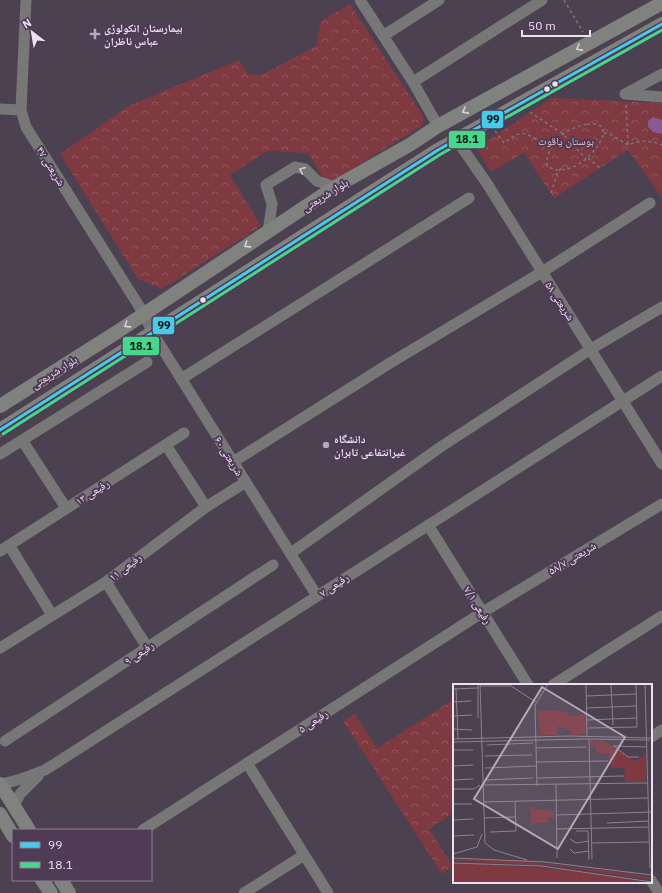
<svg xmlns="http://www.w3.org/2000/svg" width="662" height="893" viewBox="0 0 662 893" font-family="'IBM Plex Sans','Noto Naskh Arabic',sans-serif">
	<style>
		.park { fill: url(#park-crowns) }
		.water { fill: #875a96 }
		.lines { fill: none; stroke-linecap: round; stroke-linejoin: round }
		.path { stroke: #7a777a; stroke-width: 1.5; stroke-dasharray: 3 3; stroke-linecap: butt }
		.minor { stroke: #767776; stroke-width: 11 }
		.major { stroke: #808280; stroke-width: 14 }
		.bus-1-casing { stroke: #4f3b56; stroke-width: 6 }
		.bus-2-casing { stroke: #4f3b56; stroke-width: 6 }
		.bus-1 { stroke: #46cce9; stroke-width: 3 }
		.bus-2 { stroke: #46d78d; stroke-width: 3 }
		.oneway { stroke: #ddd2e0 }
		.oneway2 { stroke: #cfc6d2 }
		.poi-dot { fill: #b5a8b9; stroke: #4f3b56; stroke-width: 1.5 }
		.bus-dot { fill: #ede0f1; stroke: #4f3b56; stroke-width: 1.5 }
		.labels { text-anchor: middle; stroke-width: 4; stroke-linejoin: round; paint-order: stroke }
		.poi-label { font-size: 11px; font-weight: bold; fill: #ede0f1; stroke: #4f3b56; text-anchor: start }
		.park-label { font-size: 11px; fill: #f0bfc0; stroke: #4f3b56 }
		.street-label { font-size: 11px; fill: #ede0f1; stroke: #4f3b56 }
		.inset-road { fill: none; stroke: #8c8190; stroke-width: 1 }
		.view { fill: #b5a8b9; fill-opacity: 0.15; stroke: #b5a8b9; stroke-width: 2 }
		.inset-edge { fill: none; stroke: #ede0f1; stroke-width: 2 }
		.line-badge { stroke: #4f3b56; stroke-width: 1.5 }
		.pale-badge-label { font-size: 11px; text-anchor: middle; font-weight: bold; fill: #111 }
	</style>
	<defs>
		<pattern id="park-crowns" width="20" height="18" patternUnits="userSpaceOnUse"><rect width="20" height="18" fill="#7e3941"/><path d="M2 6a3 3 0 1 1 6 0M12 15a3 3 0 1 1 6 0" fill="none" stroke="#91555d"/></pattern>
	</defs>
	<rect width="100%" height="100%" fill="#4c4150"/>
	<path class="park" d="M350,4L423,116V125L331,182L325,181L308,153L268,151L230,175L261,226L162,289L138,279L60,154L128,106L239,60L248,74L261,75L316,46L321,21Z
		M552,98L662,103V198L628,150L554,198L524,153L491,172L476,148Z
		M454,699V812L429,829L453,866L442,874L343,721L355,714L377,748Z"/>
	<path class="water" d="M653,117L662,120V134L653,132L648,127V121Z"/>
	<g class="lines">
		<path class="path" d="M564,0L583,32
			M626,105L628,145
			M530,112L563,134L586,159
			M587,124H595L601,126L604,133C601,142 596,149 589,156C580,166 555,178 546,163C551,139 565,129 587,124Z
			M495,131L504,143C511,138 517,132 527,134L550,148
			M604,133L610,134L628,145C640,140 650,140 662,145
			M588,158L600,168
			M551,193L557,174L561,168L563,170"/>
		<path class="minor" d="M26,0L21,110L26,127L144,314L152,332L317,596
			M360,0L413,82L438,126
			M383,36L439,0
			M413,82L542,0
			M625,94L662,74
			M625,94L662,97
			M0,109L21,110
			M456,139L488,185L662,464
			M268,232L272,204L266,185L295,167L305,169L317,181L335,187
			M181,379L469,198
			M22,440L66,508
			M166,445L206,507
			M0,454L147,362
			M233,462L390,363L542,272L650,203
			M428,525L528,685
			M9,545L52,615
			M0,551L184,433
			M291,553L442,446L591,349L662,307
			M106,582L147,647
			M0,648L106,582L206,507L246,482
			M553,685L662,616
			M651,737L662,730
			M5,741L273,565
			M247,763L328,893
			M0,784C16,782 30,776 45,770L662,376
			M14,806L20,794L38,776
			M143,830L483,612L662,504
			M651,880L659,893
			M244,893L304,855"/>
		<path class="major" d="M0,406L117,332L335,187L411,144L438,126L662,3
			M0,430L438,150L662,24
			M0,784L29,830
			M0,814L13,836
			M42,880L51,893
			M61,880L69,893"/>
		<defs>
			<path id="bus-1" d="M0,430L438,150L662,24"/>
			<path id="bus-2" d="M3,434L441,154L662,30"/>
		</defs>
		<use href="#bus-1" class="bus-1-casing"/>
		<use href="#bus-2" class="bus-2-casing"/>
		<use href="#bus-1" class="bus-1"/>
		<use href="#bus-2" class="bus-2"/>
	</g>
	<defs><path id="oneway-chevron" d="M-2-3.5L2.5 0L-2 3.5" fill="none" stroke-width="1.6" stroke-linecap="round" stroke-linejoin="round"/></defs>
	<g class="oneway">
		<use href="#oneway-chevron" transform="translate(579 48) rotate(152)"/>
		<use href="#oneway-chevron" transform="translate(465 111) rotate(151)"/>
		<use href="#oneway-chevron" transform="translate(247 245) rotate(147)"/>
		<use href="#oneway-chevron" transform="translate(127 325) rotate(147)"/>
	</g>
	<use class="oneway2" href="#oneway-chevron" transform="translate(302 170) rotate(-156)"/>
	<g class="poi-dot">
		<path d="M93 28h4v4h4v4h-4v4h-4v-4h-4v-4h4z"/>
		<circle cx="326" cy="445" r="4"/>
	</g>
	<g class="bus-dot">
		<circle cx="555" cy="84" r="3.5"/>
		<circle cx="547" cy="89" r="3.5"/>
		<circle cx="203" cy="300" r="3.5"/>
	</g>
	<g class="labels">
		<g class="poi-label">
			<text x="104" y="32">بیمارستان انکولوژی<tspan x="104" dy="13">عباس ناظران</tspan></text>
			<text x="334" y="443">دانشگاه<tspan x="334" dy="13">غیرانتفاعی تابران</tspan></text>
		</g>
		<g class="park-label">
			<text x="566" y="145">بوستان یاقوت</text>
		</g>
		<g class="street-label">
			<text transform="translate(51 166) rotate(58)" y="4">شریعتی ۴۷</text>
			<text transform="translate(325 195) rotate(-32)" y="4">بلوار شریعتی</text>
			<text transform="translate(560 301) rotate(57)" y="4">شریعتی ۵۸</text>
			<text transform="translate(54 372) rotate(-32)" y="4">بلوار شریعتی</text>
			<text transform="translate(229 456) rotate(58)" y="4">شریعتی ۶۰</text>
			<text transform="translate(92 492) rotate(-32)" y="4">رفیعی ۱۳</text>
			<text transform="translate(572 558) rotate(-31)" y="4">شریعتی ۵۸/۷</text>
			<text transform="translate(125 567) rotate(-37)" y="4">رفیعی ۱۱</text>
			<text transform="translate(334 585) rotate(-33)" y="4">رفیعی ۷</text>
			<text transform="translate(478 605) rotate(58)" y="4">رفیعی ۷/۱</text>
			<text transform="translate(139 653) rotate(-34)" y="4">رفیعی ۹</text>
			<text transform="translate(313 721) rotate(-33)" y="4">رفیعی ۵</text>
		</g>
	</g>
	<g transform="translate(453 684)">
		<rect width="199" height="199" fill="#4c4150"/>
		<path d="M0,175L58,176L174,189L199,194V196L102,182L0,177Z" fill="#7e3941"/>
		<path d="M97,26L114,28L116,32L132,30L133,50L117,51L116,45L105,42L104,51H87L85,27ZM137,57H151L182,77L193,70V95L191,98H172L171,84H158L156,69H143V62L137,61ZM77,119L80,125L101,127L102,134H95V139H80L78,146ZM0,180H31L115,186L199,199H0Z" fill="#7e3941"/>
		<path class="inset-road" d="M25,0V34M27,0L32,159L41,166L74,176M133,0L134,52M158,0L160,41M192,0L197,184M27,2H58L83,18M3,4L5,55M0,5L25,4M133,12L183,10M0,18L18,17M134,24L183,22M0,32L19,31M134,36L184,34M135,44L184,43L183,0M0,45L19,46M0,55L117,52L199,54M136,55L139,175M0,58L132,55L197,56M34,61L80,59M160,62L194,63M161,62L175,73H186M83,64L133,63M0,66H20M32,72L79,71M83,78L155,77M0,82L20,81M32,84L83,82M84,94L171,92M0,96L20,95M33,96L80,94M30,101L195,99M103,101L104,174M84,102L82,21L95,0M0,105H21L27,101M30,118L195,114M0,120H19M103,131L199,128M31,134L62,133M0,136L20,135M154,139L196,137M104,145L196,143M123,147H135L136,176M37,148L63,147L62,117M0,152L21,151M117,155L123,159L136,157M138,159L196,158M117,165L121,169L136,167M0,170L24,163L29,150M0,174L92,178L199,191M0,179L88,182L199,198"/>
		<path class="view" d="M89,3L172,53L105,165L21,115Z"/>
		<rect width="199" height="199" class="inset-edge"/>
	</g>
	<g class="line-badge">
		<rect x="481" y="110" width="23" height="19" rx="4" fill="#46cce9"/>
		<rect x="448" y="130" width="38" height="19" rx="4" fill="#46d78d"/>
		<rect x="152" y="316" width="23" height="19" rx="4" fill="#46cce9"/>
		<rect x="122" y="336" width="38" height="20" rx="4" fill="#46d78d"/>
	</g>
	<g class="pale-badge-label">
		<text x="493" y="123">99</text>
		<text x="467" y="143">18.1</text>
		<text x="164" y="329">99</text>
		<text x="141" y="350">18.1</text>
	</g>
	<rect x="12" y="829" width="140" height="52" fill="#4f3b56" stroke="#8e7d94"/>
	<rect x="20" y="842" width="20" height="6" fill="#46cce9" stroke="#8e7d94"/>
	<text x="48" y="849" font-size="12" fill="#ede0f1">99</text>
	<rect x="20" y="862" width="20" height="6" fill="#46d78d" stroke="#8e7d94"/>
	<text x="48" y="869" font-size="12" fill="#ede0f1">18.1</text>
	<g transform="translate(32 32) rotate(329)" stroke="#4f3b56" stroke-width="3" paint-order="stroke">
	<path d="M0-3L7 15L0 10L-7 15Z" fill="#ede0f1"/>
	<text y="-6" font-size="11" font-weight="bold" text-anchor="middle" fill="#ede0f1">N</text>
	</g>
	<path d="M522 30v6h68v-6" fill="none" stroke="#ede0f1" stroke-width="2"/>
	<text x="528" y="30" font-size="12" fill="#ede0f1" stroke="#4f3b56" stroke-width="3" paint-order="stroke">50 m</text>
</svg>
